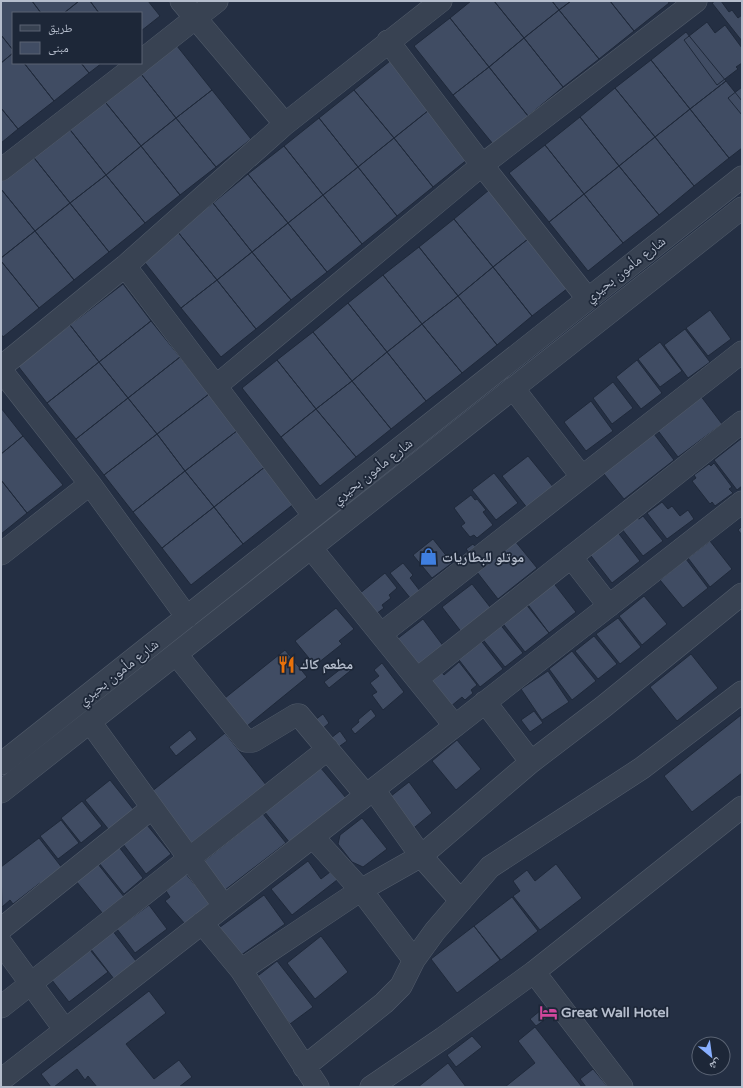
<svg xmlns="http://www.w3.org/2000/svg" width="743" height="1088" viewBox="0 0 743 1088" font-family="'Varela Round','Noto Naskh Arabic',sans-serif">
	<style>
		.building { fill: #404c63; stroke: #1f293a }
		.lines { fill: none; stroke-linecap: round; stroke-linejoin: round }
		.minor-casing { stroke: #535d6c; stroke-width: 23 }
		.minor { stroke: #384252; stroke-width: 22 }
		.labels { text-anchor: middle; stroke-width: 3.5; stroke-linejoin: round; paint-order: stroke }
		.street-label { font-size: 14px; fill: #b5bdcc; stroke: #1d2738 }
		.poi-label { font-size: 14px; font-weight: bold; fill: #b5bdcc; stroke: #1d2738; text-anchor: start }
	</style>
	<rect width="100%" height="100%" fill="#242f43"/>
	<path class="building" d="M1,1H32L41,13H13V50L1,35Z
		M32,1H79L64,13H41Z
		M79,1H90L99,13H64Z
		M90,1H148L160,16L141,31V13H99Z
		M471,1H494L524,38L489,67L450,18Z
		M494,1H552L559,10L524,38Z
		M552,1H571L559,10Z
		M571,1H610L634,31L599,59L559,10Z
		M610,1H668L669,3L634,31Z
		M715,1H721L729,12L732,10L738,18L742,15V41L712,3Z
		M559,10L599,59L563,87L524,38Z
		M450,18L489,67L453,95L414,46Z
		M707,22L715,33L725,25L742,48V63L736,67L738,69L717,85L684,40Z
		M686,32L726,81L690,109L651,60Z
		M1,35L13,50V53L1,63Z
		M524,38L563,87L528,116L489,67Z
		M173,41L212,90L176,118L137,69Z
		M13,53V63H24L54,101L18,129L1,108V63Z
		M651,60L690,109L655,137L615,88Z
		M390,61L429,110L394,138L354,90Z
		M24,63H81L89,73L54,101Z
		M81,63H102L89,73Z
		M489,67L528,116L493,144L453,95Z
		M137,69L176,118L141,146L102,98Z
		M726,81L742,101V148L729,158L690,109Z
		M742,87V115L728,98Z
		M615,88L655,137L619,166L580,117Z
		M212,90L251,139L216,167L176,118Z
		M354,90L394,138L358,167L319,118Z
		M102,98L141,146L106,175L67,126Z
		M1,108L18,129L1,143Z
		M690,109L729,158L694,186L655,137Z
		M429,110L468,159L433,187L394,138Z
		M580,117L619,166L584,194L545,145Z
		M176,118L216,167L180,195L141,146Z
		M319,118L358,167L323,195L284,146Z
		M67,126L106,175L70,203L31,154Z
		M655,137L694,186L659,215L619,166Z
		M394,138L433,187L397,216L358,167Z
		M545,145L584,194L549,222L509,173Z
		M141,146L180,195L145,223L106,175Z
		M284,146L323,195L288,223L248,174Z
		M31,154L70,203L35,231L1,189V178Z
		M619,166L659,215L623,243L584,194Z
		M358,167L397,216L362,244L323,195Z
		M248,174L288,223L252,252L213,203Z
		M106,175L145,223L109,252L70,203Z
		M1,189L35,231L1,258Z
		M489,190L528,239L493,267L454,219Z
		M584,194L623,243L588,271L549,222Z
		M323,195L362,244L327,272L288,223Z
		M70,203L109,252L74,280L35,231Z
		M213,203L252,252L217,280L177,231Z
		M454,219L493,267L458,296L419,247Z
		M288,223L327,272L291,300L252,252Z
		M35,231L74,280L39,308L1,261V258Z
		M177,231L217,280L181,308L142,259Z
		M528,239L568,288L532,316L493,267Z
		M419,247L458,296L422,324L383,275Z
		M252,252L291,300L256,329L217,280Z
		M1,261L39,308L3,337L1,334Z
		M493,267L532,316L497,345L458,296Z
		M383,275L422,324L387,352L348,303Z
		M217,280L256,329L221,357L181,308Z
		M123,284L151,321L99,362L70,325Z
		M458,296L497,345L462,373L422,324Z
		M348,303L387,352L352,381L313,332Z
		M710,310L731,339L708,356L686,328Z
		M151,321L180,357L128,398L99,362Z
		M422,324L462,373L426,401L387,352Z
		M70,325L99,362L47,403L18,366Z
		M685,329L710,362L688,378L664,345Z
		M313,332L352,381L316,409L277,360Z
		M660,342L682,371L660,387L638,359Z
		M387,352L426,401L391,429L352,381Z
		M180,357L209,394L157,434L128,398Z
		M277,360L316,409L281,437L242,388Z
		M637,360L662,393L641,409L616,377Z
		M99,362L128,398L76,439L47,403Z
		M352,381L391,429L356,457L316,409Z
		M613,382L633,408L612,424L593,398Z
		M209,394L238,430L185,471L157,434Z
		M700,395L722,424L678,457L656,428Z
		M128,398L157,434L104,475L76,439Z
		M591,401L613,431L586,451L564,422Z
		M1,408L23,436L1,454Z
		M316,409L356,457L320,486L281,437Z
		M238,430L266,466L214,507L185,471Z
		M651,430L674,460L624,499L600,469Z
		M157,434L185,471L133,512L104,475Z
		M23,436L63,485L27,513L1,480V454Z
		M742,438V486L737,490L714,460Z
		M528,456L554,488L528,509L502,476Z
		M714,463L732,487L729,489L733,493L715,506L712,502L710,504L692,481L696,478L694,475L709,464L711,466Z
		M266,466L295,503L243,544L214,507Z
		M185,471L214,507L162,548L133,512Z
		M494,473L518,503L496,520L472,490Z
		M1,480L27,513L1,534Z
		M471,495L475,500L477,499L486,510L483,512L493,525L477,538L474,535L470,537L461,526L465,523L454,508Z
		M662,502L668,509L672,506L680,516L688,510L694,519L667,539L647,513Z
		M214,507L243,544L191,585L162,548Z
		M643,516L663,541L643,556L622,529L637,518L639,519Z
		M742,526V535L738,530Z
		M616,530L640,561L612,583L588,552Z
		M433,539L452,563L432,578L413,555Z
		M515,541L537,568L498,599L477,572Z
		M710,541L732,569L710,587L688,558Z
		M473,544L478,550L471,555L466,549Z
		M686,559L708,588L683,608L660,580Z
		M403,563L413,575L410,578L420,591L411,599L390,573Z
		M385,573L397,588L389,595L391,598L382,605L384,608L376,614L359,594Z
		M552,581L576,612L549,633L526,602Z
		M472,584L494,612L463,634L442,607Z
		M644,596L667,624L642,645L619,616Z
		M525,603L549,633L525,652L501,621Z
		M336,608L354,629L339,641L342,644L318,663L316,660L313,663L295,641Z
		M618,618L641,647L620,664L596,634Z
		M423,619L444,647L418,667L397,639Z
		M499,623L523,653L505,667L481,637Z
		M594,636L617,664L598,679L575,651Z
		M479,638L503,669L480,687L456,656Z
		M285,650L307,677L247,726L225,698Z
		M572,651L596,681L572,700L549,669Z
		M691,654L718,688L677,721L650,687Z
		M351,661L355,667L329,688L324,682Z
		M459,662L477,685L471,690L473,693L465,700L462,697L450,707L429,681L441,671L444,675Z
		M382,663L404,692L383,710L372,695L377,692L370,683L379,676L374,670Z
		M548,671L569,702L542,720L521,689Z
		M371,709L376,716L355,734L351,729L359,722L358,720Z
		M534,711L543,723L530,732L521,720Z
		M323,714L329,723L322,729L315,720Z
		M741,715L742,773L692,812L664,776Z
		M190,730L197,739L176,756L169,747Z
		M340,731L347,741L337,748L331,738Z
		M225,733L267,786L193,845L151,792Z
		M457,740L481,769L456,790L432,761Z
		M320,767L346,798L290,843L264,811Z
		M110,780L134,810L109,830L85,800Z
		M409,782L432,813L410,831L386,800Z
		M82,801L102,826L81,843L61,818Z
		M263,814L286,843L225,890L203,862Z
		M362,818L387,849L363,867L352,862L338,844L340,835Z
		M61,820L79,843L58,859L40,836Z
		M147,825L171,854L146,874L123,844Z
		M39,838L63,869L42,886L40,883L13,904L10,900L2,907L1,867Z
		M119,847L143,878L124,894L99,863Z
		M308,861L321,879L330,872L337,880L292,915L271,889Z
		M98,864L125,898L103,914L76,881Z
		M556,864L582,898L540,930L513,896L520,891L513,881L527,870L535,881Z
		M186,874L210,903L185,924L165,901L170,897L166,891Z
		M264,895L285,924L237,958L216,930Z
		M512,897L538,931L501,960L474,926Z
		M149,905L167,929L135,953L117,929Z
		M474,926L500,960L457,993L431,959Z
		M112,930L136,961L114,979L90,948Z
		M321,936L348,972L315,999L287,963Z
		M86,945L108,972L69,1002L48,975Z
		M277,961L313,1007L290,1024L255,978Z
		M149,991L166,1013L126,1044L154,1079L179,1060L192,1077L179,1087H97L88,1076L85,1080L77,1069L54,1087H51L41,1074Z
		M541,1010L547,1018L536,1026L530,1019Z
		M535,1027L582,1087H505L535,1063L518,1041Z
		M472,1036L482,1047L456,1067L447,1055Z
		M448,1063L466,1087H418Z
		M593,1069L608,1087H586L580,1079Z"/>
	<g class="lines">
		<defs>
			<path id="minor" d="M181,1L285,124
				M388,41L482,165L588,299
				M141,61L217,1
				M1,170L139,63
				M125,266L314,516
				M1,367L125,266L285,124L441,1
				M1,370L90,484L187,617
				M216,386L482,165L696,1
				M513,388L582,477
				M311,548L455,726
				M1,554L90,484
				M571,557L609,606
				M381,634L742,352
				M176,654L246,741H253L296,715H299L366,795
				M417,679L742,422
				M485,702L531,762
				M90,722L224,906
				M1,764L742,177
				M374,790L421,856L461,901
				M1,792L742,208
				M313,837L361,890L414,960
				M202,923L241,970L318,1087
				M1,929L152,808
				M1,943L65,1030
				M241,970L361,890L421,856L531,762L603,707L742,594
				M534,972L622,1087
				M1,1007L328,749
				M304,1067L384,1003L401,986L414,960L435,931L490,867L642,768L742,692
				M1,1080L742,502
				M371,1087L443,1038L534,972L742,807"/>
		</defs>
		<use href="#minor" class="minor-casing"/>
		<use href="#minor" class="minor"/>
	</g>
	<defs>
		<symbol id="shop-bare" viewBox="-9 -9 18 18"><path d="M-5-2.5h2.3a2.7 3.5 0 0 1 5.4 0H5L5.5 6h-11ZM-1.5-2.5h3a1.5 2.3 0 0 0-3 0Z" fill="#3f7fe0" stroke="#1d2738" stroke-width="2.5" paint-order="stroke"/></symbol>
		<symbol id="restaurant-bare" viewBox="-9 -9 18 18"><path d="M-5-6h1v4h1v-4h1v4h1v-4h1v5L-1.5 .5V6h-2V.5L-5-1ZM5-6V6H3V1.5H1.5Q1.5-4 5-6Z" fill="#e8710a" stroke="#1d2738" stroke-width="2.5" paint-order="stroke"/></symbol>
		<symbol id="hotel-bare" viewBox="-9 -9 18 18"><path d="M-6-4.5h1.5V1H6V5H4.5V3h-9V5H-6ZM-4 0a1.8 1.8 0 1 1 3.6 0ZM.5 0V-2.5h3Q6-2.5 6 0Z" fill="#d1479c" stroke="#1d2738" stroke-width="2.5" paint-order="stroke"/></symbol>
	</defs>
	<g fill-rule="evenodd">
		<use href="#shop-bare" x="416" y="544" width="25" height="25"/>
		<use href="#restaurant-bare" x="274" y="652" width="25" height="25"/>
		<use href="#hotel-bare" x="536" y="1000" width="25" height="25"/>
	</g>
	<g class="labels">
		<g class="street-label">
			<text transform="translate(625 269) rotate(-38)" y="5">شارع مأمون بحيري</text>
			<text transform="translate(372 471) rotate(-38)" y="5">شارع مأمون بحيري</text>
			<text transform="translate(118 672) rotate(-38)" y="5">شارع مأمون بحيري</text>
		</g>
		<g class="poi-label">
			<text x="442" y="562">موتلو للبطاريات</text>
			<text x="300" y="669">مطعم كاك</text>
			<text x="561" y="1017">Great Wall Hotel</text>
		</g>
	</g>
	<rect width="743" height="1088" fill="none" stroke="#b5bdcc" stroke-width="4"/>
	<rect x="12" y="12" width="130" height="52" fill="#1d2738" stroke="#5a6373"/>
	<rect x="20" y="25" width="20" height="6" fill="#384252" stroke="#5a6373"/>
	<text x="48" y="32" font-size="12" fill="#b5bdcc">طريق</text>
	<rect x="20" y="42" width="20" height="12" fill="#404c63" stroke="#5a6373"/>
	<text x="48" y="52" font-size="12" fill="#b5bdcc">مبنى</text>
	<g transform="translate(711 1056) rotate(151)"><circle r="19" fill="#1d2738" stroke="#5a6373"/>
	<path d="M0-3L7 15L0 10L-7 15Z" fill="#88afff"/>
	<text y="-6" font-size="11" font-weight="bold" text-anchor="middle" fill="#b5bdcc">ش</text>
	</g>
</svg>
